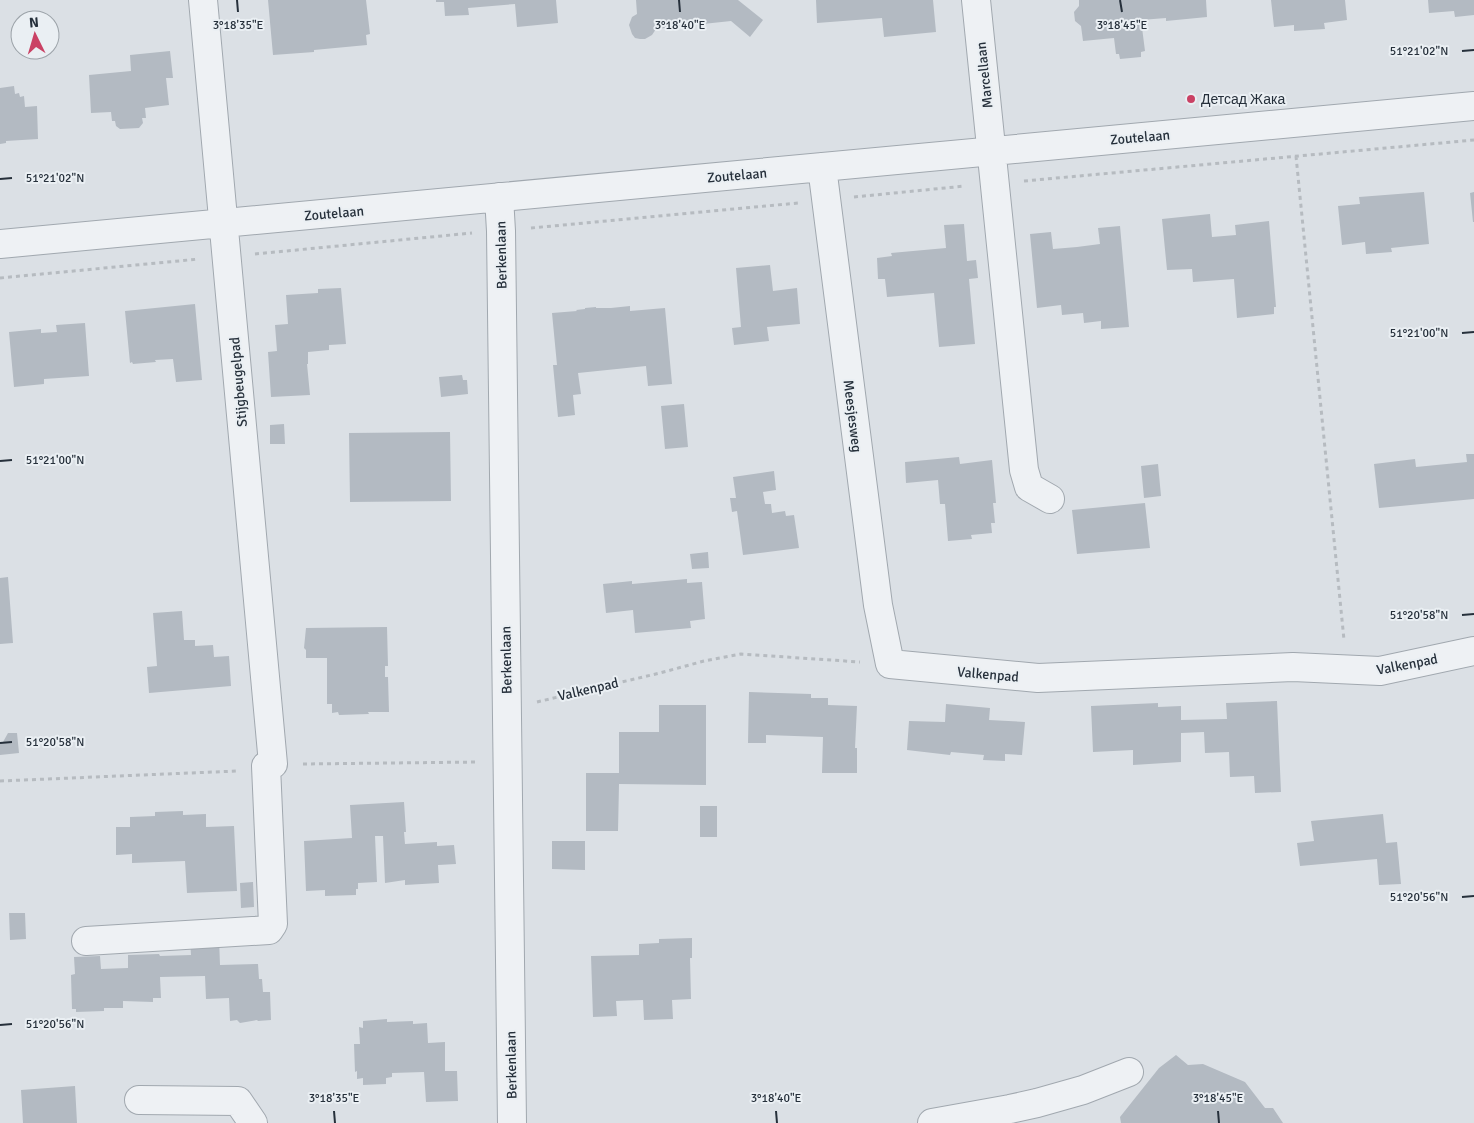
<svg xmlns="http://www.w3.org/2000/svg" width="1474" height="1123" viewBox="0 0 1474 1123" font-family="Signika,sans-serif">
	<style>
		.building { fill: #b3bac2 }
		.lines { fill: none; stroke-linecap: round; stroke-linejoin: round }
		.minor-casing { stroke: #a1a8af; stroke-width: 30 }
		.path { stroke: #b6bbc0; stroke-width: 3; stroke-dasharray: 4 4; stroke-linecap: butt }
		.minor { stroke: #eef1f4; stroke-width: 28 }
		.ticks { fill: none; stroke: #26303b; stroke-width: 2 }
		.poi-dot { fill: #ca4164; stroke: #eaeff3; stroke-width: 2 }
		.labels { text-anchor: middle; stroke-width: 4; stroke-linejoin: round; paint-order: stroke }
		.street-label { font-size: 14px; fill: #26303b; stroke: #eaeff3 }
		.poi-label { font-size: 14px; fill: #26303b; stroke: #eaeff3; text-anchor: start }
		.ticks-label { font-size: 12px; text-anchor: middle; fill: #26303b; stroke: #eaeff3; stroke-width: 4; stroke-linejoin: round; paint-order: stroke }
	</style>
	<rect width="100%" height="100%" fill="#dbe0e5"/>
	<path class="building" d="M268,0H366L370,34L366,35L367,45L314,50V52L273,55Z
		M436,0H556L558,23L517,27L515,4L468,8L469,15L445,16L444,2H436Z
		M636,0H738L763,20L750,37L731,21L656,29L652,35L645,39H640L635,38L632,34L629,25L632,17L637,14Z
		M816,0H933L936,32L884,37L882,18L817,23Z
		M1079,0H1206L1207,17L1166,21V18L1141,20L1145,51L1141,52V57L1120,59L1119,54H1116L1114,38L1083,41L1081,26L1075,21L1074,12L1079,6Z
		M1271,0H1345L1347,20L1324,23L1325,29L1294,31V25L1274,27Z
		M1428,0H1474V15L1455,17L1454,11L1429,13Z
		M170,51L173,78H166L169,105L145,108L146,118H142L143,123L139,128L120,129L116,126L115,121H112L111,112L91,113L89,75L131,71L130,55Z
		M14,86L15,94L19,93L20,97L24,96L25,107L37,106L38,139L6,141V143L0,144V88Z
		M1424,192L1429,244L1391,248L1392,252L1366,254L1365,242L1342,245L1338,206L1360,204L1359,197Z
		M1474,192V222H1473L1470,193Z
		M1210,214L1212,237L1236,235L1235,225L1269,221L1276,307H1274V314L1237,318L1234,279L1193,282L1192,269L1167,270L1162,219Z
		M964,224L967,261L976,260L978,278L969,279L975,344L939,347L934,293L887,297L885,279H878L877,258L892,256L891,253L946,248L944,225Z
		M1120,226L1129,327L1101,329V321L1084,323L1083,313L1062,315L1061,305L1037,308L1030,234L1051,232L1053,249L1077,247L1100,244L1098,228Z
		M770,265L773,291L797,288L800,324L767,327L769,341L734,345L732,328L741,327L736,268Z
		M341,288L346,344L329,345V350L308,352V364H307L310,395L271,397L268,352L277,351L275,325L288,324L286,295L318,293V289Z
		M195,304L202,380L176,382L173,359L155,360L156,362L133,364L132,362L130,363L125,311Z
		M630,306V311L665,308L672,384L648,386L646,366L578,373L581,394L573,395L575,415L558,417L553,365H557L552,313L577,311L576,310L585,309V308L596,307V308H611Z
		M85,323L89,376L44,379V384L14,387L9,332L41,329V333L57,332L56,325Z
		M462,375L463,380H467L468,394L441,397L439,377Z
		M684,404L688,447L665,449L661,406Z
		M284,424L285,444H270V425Z
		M450,432L451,501L350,502L349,433Z
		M1466,454H1474V499L1379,508L1374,464L1415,459L1416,467L1467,462Z
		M959,457L960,464L992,460L996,503H993L995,523H991L992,533L971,535L972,539L948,541L945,504H940L938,480L906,483L905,462Z
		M1158,464L1161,496L1144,498L1141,466Z
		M774,471L776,490L763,492L765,504H771L772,513L785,511L786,516L794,515L799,548L743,555L737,511L732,512L730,498H736L733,477Z
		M1145,503L1150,548L1077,554L1072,510Z
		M708,552L709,568L692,569L690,554Z
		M8,577L13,643L0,644V578Z
		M687,579V583L702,582L705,619L690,621L691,628L635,633L633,610L606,613L603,584L632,581V584Z
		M182,611L184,640H195V646L213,645L214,657L229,656L231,686L149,693L147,667L157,666L153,613Z
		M387,627L388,666H385V677H388L389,712H368L369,714L339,715L338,712L332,713V704H327V658H306V650L304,648L306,628Z
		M749,692L811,694V698H828V705L857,706L855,748H857V773H822L823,737L766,735V743H748Z
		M1277,701L1281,792L1255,793L1254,776L1230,777L1229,752L1205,753L1204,732L1181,733V762L1133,765V750L1093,752L1091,706L1158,703V707L1181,706V720L1227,719L1226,703Z
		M946,704L990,708L989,720L1025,722L1022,755L1005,754V761L983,760L984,755L951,752L950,755L907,750L909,721L945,722Z
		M659,705H706V785L619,784L618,831H586V773H619V732H659Z
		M8,733H17L19,753L0,755V742H3Z
		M404,802L406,832H404L405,844L437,842V846L454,845L456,864L438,865L439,883L405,885V880L385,883L383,836H375L377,882L358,883V889H356V895L325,896V890L306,891L304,841L352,838L350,805Z
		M700,806H717V837H700Z
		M183,811V815L206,814V827L234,826L237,891L187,893L185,861L132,863V854L116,855V827H130V817L155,816V812Z
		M1383,814L1386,843L1397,842L1401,884L1379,885L1377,859L1300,866L1297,843L1314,841L1311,821Z
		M552,841H585V870L552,869Z
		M253,882L254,907L241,908L240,883Z
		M9,913H25L26,939L10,940Z
		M219,938L220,965L258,964L259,979H262L263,992H270L271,1020L258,1021L257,1020L240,1023L237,1020L230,1021L229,998L206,999L205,976L160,977L161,998H153V1002L123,1001V1008H104V1011L76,1012V1009H72L71,975L75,974L74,957L100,956L101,969L128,968V955L159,954L160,956L191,955L190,939Z
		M692,938V958H690L691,999L672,1000L673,1019L644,1020L643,1000L616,1001L617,1016L593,1017L591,956L639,955V944L659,943V939Z
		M387,1019V1022L413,1021V1024L427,1023L428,1043L445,1042V1071H457L458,1101L426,1102L424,1072L392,1073V1077L386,1078V1084L363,1085V1078L357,1079V1071L355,1072L354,1044H360L359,1027L363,1028V1021Z
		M1176,1055L1188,1065L1203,1064L1245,1082L1265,1108H1273L1283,1123H1121L1120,1117L1159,1068Z
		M75,1086L77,1123H23L21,1090Z"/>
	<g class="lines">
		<defs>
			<path id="minor" d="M203,0L273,764
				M976,0L1024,470L1029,487L1050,499
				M822,167L878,605L890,664L1038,678L1293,667L1380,671L1474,651
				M499,197L501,231L512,1123
				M0,244L1474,106
				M86,941L269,930L273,924L266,766
				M139,1100L238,1101L253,1123
				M932,1123L1010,1109L1037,1103L1083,1090L1129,1072"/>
		</defs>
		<use href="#minor" class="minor-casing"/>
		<path class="path" d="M1296,156L1344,640
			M1024,181L1474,140
			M854,197L965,186
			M531,228L798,203
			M255,254L472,233
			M0,278L199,259
			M537,702L660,673L704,661L741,654L860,662
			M303,764L479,762
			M0,781L237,771"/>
		<use href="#minor" class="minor"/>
	</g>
	<path class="ticks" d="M237,0L238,12M679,0L680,12M1120,0L1122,12M1462,51L1474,50M0,179L12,178M1462,333L1474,332M0,461L12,460M1462,615L1474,614M0,743L12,742M1462,897L1474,896M0,1025L12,1024M334,1111L335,1123M776,1111L777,1123M1218,1111L1219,1123"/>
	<circle class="poi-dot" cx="1191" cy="99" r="5"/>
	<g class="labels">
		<g class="street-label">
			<text transform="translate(984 75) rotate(-96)" y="5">Marcellaan</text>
			<text transform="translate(1140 137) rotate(-5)" y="5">Zoutelaan</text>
			<text transform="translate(737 175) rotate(-5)" y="5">Zoutelaan</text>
			<text transform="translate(334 213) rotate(-5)" y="5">Zoutelaan</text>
			<text transform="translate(501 255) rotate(-91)" y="5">Berkenlaan</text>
			<text transform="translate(238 382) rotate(-95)" y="5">Stijgbeugelpad</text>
			<text transform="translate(853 416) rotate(83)" y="5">Meesjesweg</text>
			<text transform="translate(506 660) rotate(-91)" y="5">Berkenlaan</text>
			<text transform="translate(1407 664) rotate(-11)" y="5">Valkenpad</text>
			<text transform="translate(988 674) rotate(5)" y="5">Valkenpad</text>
			<text transform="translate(588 689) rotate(-13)" y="5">Valkenpad</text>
			<text transform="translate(511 1065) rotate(-91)" y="5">Berkenlaan</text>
		</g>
		<g class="poi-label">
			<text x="1201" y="104">Детсад Жака</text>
		</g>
	</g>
	<g class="ticks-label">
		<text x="238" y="29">3°18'35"E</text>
		<text x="680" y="29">3°18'40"E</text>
		<text x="1122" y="29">3°18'45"E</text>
		<text x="1419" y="55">51°21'02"N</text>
		<text x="55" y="182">51°21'02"N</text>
		<text x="1419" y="337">51°21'00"N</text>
		<text x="55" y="464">51°21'00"N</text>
		<text x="1419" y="619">51°20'58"N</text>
		<text x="55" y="746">51°20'58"N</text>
		<text x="1419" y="901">51°20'56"N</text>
		<text x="55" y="1028">51°20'56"N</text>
		<text x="334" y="1102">3°18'35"E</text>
		<text x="776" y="1102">3°18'40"E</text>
		<text x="1218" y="1102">3°18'45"E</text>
	</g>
	<g transform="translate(35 35) rotate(355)"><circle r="24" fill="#eaeff3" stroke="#9ca3a9"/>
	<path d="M0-4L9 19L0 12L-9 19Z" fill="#ca4164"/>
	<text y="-8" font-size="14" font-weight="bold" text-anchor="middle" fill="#26303b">N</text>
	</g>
</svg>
